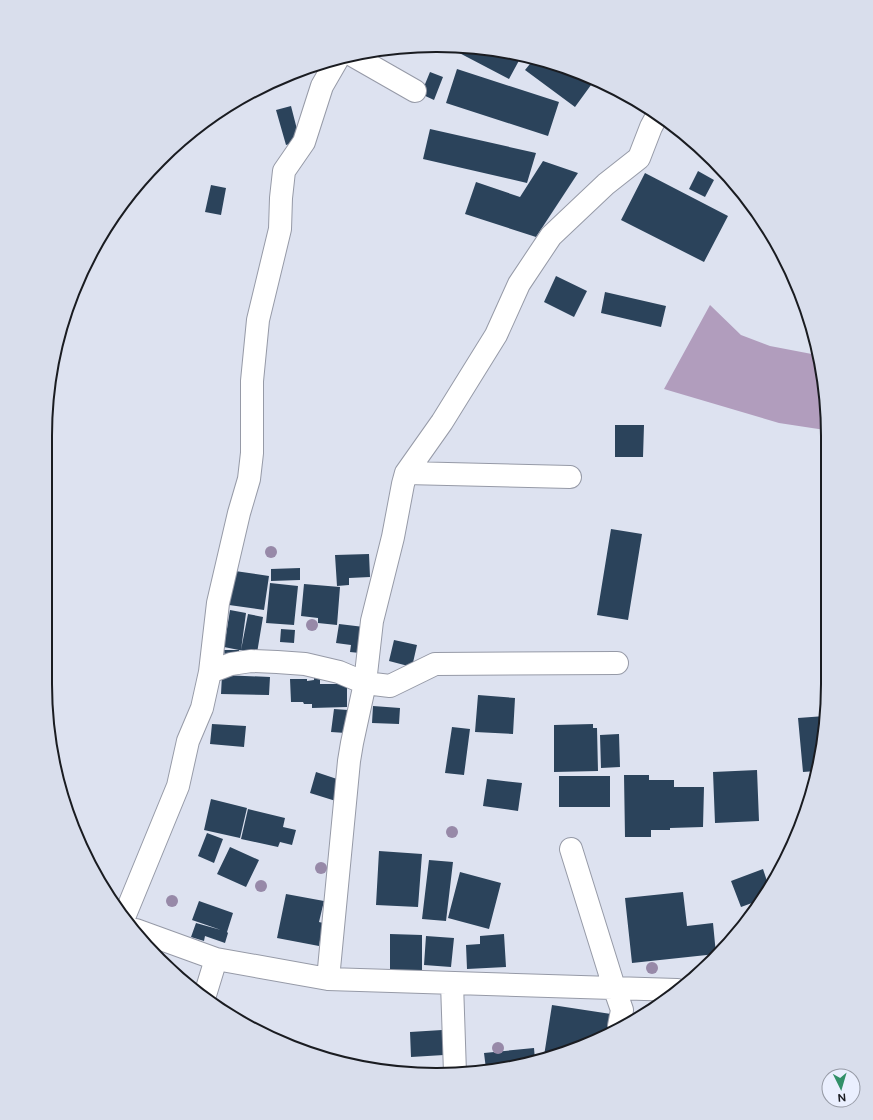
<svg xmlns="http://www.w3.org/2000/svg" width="873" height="1120" viewBox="0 0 873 1120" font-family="Figtree,sans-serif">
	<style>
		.forest { fill: #b19dbd }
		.building { fill: #2b435b }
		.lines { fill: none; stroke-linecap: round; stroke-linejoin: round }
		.minor-casing { stroke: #969aa7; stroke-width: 24 }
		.minor { stroke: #fff; stroke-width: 22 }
		.tree { fill: #9789a8 }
		.rim { fill: none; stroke: #1a1c21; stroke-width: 2 }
	</style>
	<rect width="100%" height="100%" fill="#dde2f0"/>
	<path class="forest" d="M710,305L741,335L770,346L817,355L825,386V430L779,423L664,389Z"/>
	<path class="building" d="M446,46L513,53L522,55L509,79Z
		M534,59L572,71L591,85L575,107L525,70Z
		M457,69L559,102L548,136L446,103Z
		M430,72L443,77L434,100L421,94Z
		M291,106L300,141L286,145L276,110Z
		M430,129L536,153L527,183L423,159Z
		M543,161L578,173L536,237L465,214L476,182L520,197Z
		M698,171L714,180L705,197L689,189Z
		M645,173L728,216L704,262L621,220Z
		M211,185L226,188L221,215L205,212Z
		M556,276L587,291L574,317L544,302Z
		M605,292L666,306L661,327L601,313Z
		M615,425H644L643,457H615Z
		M611,529L642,534L628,620L597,615Z
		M369,554L370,577L349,578V585L337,586L335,555Z
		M300,568V580L271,581V569Z
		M235,571L269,576L264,610L229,605Z
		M270,583L298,586L294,625L266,623Z
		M304,584L340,587L337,625L318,623V618L301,616Z
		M230,610L246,613L241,650H239V657H225L224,650H239L224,647Z
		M248,614L263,617L257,653L241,650Z
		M339,624L364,627L360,653L350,652L351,645L336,643Z
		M281,629L295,630L294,643L280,642Z
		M394,640L417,645L412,667L389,661Z
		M222,675L270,677L269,695L221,694Z
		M314,677H320V684H347V707L312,708V704H304L303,702H291L290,679H307V681L314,680Z
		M478,695L515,698L513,734L475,732Z
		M373,706L400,708L399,724L372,723Z
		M334,709L348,710L346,733L331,732Z
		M825,716V735L816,771L803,772L798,718Z
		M212,724L246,726L244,747L210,744Z
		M593,724V728H597L598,771L554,772V725Z
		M452,727L470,729L464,775L445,773Z
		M619,734L620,767L601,768L600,735Z
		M757,770L759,821L715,823L713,772Z
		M316,772L346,782L339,802L310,793Z
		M624,775H649V780H674V787H704L703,827L670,828V830H651V837H625Z
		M559,776H610V807H559Z
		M487,779L522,783L518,811L483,806Z
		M211,799L247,808L240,838L204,830Z
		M248,809L285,818L283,827L296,830L292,845L280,842L278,847L241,839Z
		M207,833L223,839L214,863L198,856Z
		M230,847L259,860L246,887L217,874Z
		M379,851L422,854L418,907L376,905Z
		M429,860L453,862L446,921L422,919Z
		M763,869L769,887L763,899L741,907L731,881Z
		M460,872L501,883L489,929L448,918Z
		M683,892L687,926L713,923L716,954L632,963L625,898Z
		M286,894L324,901L319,922L323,923L319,946L277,938Z
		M199,901L233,913L227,932L228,933L225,943L205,936L204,941L191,937L196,923L221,930L192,920Z
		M390,934L422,935V979L390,978Z
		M504,934L506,967L467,969L466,945L480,944V936Z
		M426,936L454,938L451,967L424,965Z
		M552,1005L611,1014L608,1032L562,1054L551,1057L544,1056Z
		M442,1030L444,1055L411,1057L410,1032Z
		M534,1048L535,1060L486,1069L484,1053Z"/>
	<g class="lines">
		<defs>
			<path id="minor" d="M352,55L415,91
				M406,473L570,477
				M210,672L231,664L251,661L277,662L305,664L339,672L365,683L390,686L435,664L617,663
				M571,849L614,987L622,1010L619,1026
				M125,915L178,786L188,741L202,708L210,672L218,603L239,513L249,479L252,453V381L258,320L280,229L281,198L284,171L304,142L322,86L337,60
				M136,930L216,959L328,979L677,990
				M328,979L349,761L352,743L365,683L372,621L393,537L403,484L406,473L442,422L496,335L519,284L551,236L606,184L639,158L651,127L658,114
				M452,983L455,1073
				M205,995L216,959"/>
		</defs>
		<use href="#minor" class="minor-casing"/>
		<use href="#minor" class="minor"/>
	</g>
	<g class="tree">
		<circle cx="271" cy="552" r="6"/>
		<circle cx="312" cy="625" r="6"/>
		<circle cx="452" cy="832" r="6"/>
		<circle cx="321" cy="868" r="6"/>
		<circle cx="261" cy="886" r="6"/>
		<circle cx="172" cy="901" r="6"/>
		<circle cx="652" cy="968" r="6"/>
		<circle cx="498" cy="1048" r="6"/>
	</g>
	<path d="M0 0H873V1120H0ZM436 52H437A384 384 0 0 1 821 436V684A384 384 0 0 1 437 1068H436A384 384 0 0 1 52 684V436A384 384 0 0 1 436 52Z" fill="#d9deec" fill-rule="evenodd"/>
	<path class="rim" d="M436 52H437A384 384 0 0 1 821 436V684A384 384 0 0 1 437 1068H436A384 384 0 0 1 52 684V436A384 384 0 0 1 436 52Z"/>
	<g transform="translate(841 1088) rotate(175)"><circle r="19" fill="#eaeffe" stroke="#979ba6"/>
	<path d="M0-3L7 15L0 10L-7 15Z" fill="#319069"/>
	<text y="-6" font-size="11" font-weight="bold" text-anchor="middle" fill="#1a1c21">N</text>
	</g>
</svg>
